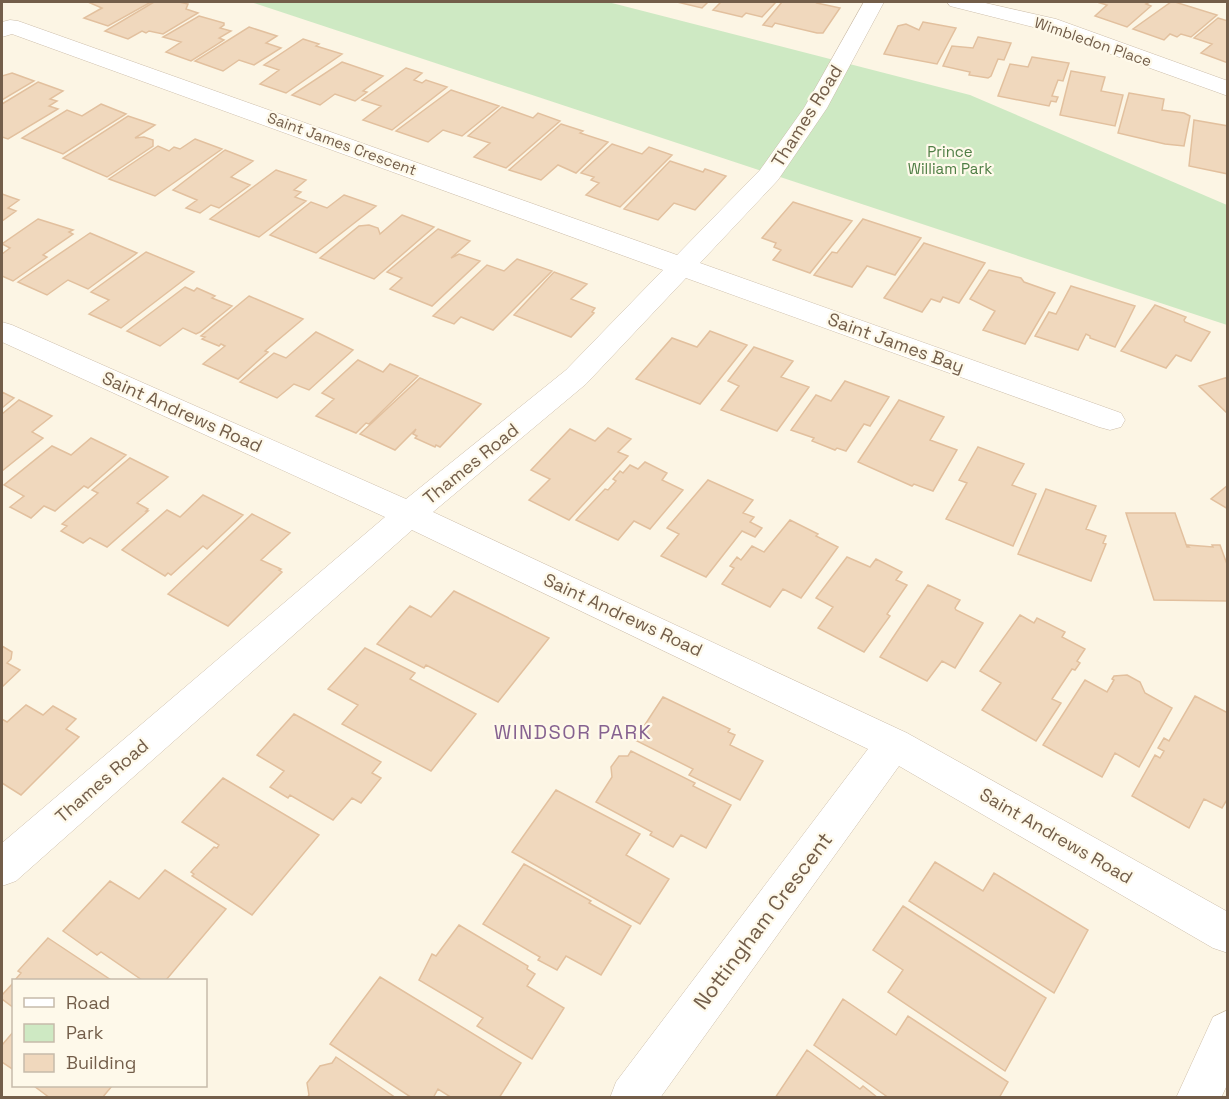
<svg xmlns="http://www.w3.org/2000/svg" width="1229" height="1099" viewBox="0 0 1229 1099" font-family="'Space Grotesk',sans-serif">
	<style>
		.green { fill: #cee9c3 }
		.building { fill: #f0d8bd; stroke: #e2c09e; stroke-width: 1.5 }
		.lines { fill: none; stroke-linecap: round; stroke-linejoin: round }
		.street-casing { stroke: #cdbeab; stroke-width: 1 }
		.secondary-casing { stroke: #d0bfa8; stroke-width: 1 }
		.street { fill: #fff; fill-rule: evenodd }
		.secondary { fill: #fff; fill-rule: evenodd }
		.labels { text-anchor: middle; stroke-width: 4.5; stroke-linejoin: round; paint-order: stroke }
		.far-street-label { font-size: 15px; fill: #735e4a; stroke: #fef9ea }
		.far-park-label { font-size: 15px; fill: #4f7e45; stroke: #fef9ea }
		.street-label { font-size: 18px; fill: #735e4a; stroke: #fef9ea }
		.neighbourhood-label { font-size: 20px; letter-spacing: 1.5px; fill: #866290; stroke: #fef9ea }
		.near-street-label { font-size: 21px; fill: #735e4a; stroke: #fef9ea }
	</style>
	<rect width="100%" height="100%" fill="#fcf5e4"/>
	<path class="green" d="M251,2H608L970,95L1227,205V325Z"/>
	<path class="building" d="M88,2H151L108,26L84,18L102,8Z
		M154,2H179L188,4L186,9L198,13L163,34L149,31L146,33L142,31L128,39L105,31Z
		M677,2H708L702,8Z
		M721,2H776L762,17L746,13L742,17L713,10Z
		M782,2H818L817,3L840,8L823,33H817L775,23L772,27L763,25Z
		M1097,2H1150L1146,4L1151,6L1127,27L1095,16L1107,5Z
		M1171,2H1175L1217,15L1191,37L1181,34L1177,37L1170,34L1164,40L1133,29Z
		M199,16L224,23V25L220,28L231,31L219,38L224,40L191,61L166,52L181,42L163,37Z
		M1218,18L1228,21V63L1201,53L1212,44L1194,38Z
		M923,22L956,28L937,64L884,54L898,26L906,24L919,30Z
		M249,27L277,36L266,43L281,48L254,65L239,60L223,71L195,61Z
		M978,37L1011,43L1004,60L998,59L991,76L988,78L969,75L970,72L943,66L952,46L973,48Z
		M303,39L319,44L316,46L342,54L286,93L260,84L279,70L264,65Z
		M1032,57L1069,63L1063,81L1058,80L1052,96L1058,97L1056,102L1051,101L1049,106L998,96L1010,64L1028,67Z
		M342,62L383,76L363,91L367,92L355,101L335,94L320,105L292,95Z
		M406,68L422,73L414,80L422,83L426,80L447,87L392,130L363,120L381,106L362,100Z
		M1071,71L1105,77L1101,91L1123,95L1115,126L1060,115Z
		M12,73L34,81L2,100V76Z
		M38,82L63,91L50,99L57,101L49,106L58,109L8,139L2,137V104Z
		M451,90L499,106L462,136L443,130L428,142L396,131Z
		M1129,93L1164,99L1162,110L1184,113L1190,116L1184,146L1165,144L1118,133Z
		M101,104L126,114L63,154L22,138L67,110L82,116Z
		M502,107L533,118L538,113L560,121L506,168L474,157L490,143L468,136Z
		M128,116L155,125L135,138L144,137L153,140V146L107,177L63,158Z
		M1194,120L1228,126V174L1189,166Z
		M561,124L583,131L580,133L608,142L576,173L558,165L541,180L509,170Z
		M195,139L222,149L155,196L109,179L158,146L169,151L174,147L180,149Z
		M612,144L642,154L649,147L672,155L620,207L586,195L599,183L591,180L594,177L581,173Z
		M225,150L253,161L231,177L250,185L219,208L211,205L200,213L186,208L197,200L173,190Z
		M670,161L703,172L705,169L726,176L695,210L674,203L658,220L624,209Z
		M276,170L306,180L294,190L301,192L295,197L306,201L259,237L210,219Z
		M2,194L19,200L8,208L16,211L2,221Z
		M344,195L376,206L316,253L270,235L311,202L327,208Z
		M793,202L852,221L810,273L773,260L781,250L774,247L776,243L762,238Z
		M402,215L434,227L374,279L320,258L359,226L369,225L378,228L380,234Z
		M38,219L73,230L69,232L73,234L43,255L47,257L13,281L2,276V254L10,248L2,244Z
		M863,219L921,238L895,275L867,266L852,287L814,275L832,252L837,253Z
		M438,229L470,241L451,258L459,254L480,261L432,306L390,289L402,278L387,272Z
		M90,233L137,253L88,289L68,280L47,295L18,282Z
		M924,243L985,263L959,303L943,297L940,302L931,299L922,312L884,298Z
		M146,252L194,272L121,328L89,314L109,300L91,292Z
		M517,259L552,271L493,330L461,317L454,324L433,316L487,265L504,271Z
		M989,270L1021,278L1024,282L1055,293L1025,344L983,330L995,311L970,299Z
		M554,272L587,284L571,299L595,308L592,312L594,313L571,337L514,315Z
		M1071,286L1135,306L1115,347L1090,338V336L1086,334L1078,350L1035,336L1049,312L1056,314Z
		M185,287L194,291L197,288L215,296L212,298L232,306L200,332L196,334L183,328L160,346L127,331Z
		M249,296L303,319L265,351L268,352L238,379L203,364L225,346L221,344L219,346L202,339L205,337L201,336Z
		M1155,305L1186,317L1184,320L1185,322L1210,332L1191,361L1176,355L1166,368L1121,351Z
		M710,331L747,345L700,404L636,379L672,338L697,347Z
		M316,332L353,350L309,390L294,384L277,398L240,382L274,353L286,358Z
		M754,347L793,361L781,377L809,387L777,431L721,410L739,386L728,381Z
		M358,360L383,372L390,364L418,376L369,424L366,423L356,433L316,416L334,399L322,393Z
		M1228,377V414L1199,386Z
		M420,378L481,404L440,447L436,445L435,447L415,438L417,436L413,434L416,429L395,450L360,434Z
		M845,381L889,397L870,426L864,424L846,451L837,448L835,450L812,441L814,438L791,430L816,395L831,401Z
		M2,392L14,398L2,408Z
		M19,400L52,416L32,432L43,438L2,471V414Z
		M899,400L944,417L930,440L957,450L933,491L914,484L912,486L858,462Z
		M608,428L631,439L618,452L628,456L569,520L529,500L550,479L531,470L570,429L595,441Z
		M91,438L126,455L88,488L84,486L55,511L44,506L31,518L10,507L24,496L4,485L52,446L71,455Z
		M978,447L1024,464L1012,485L1036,494L1013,546L946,519L967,483L959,480Z
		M130,458L168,477L137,503L148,509L146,511H148L107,547L90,538L83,543L61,531L67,526L62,524L98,493L92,490Z
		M645,462L667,473L662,480L683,490L650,529L634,521L618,540L576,520L605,489L608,490L616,481L613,479L620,471L623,473L630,465L638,469Z
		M708,480L753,500L743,513L754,517L750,522L762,528L755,537L742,531L706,577L661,556L679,534L667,528Z
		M1228,485V509L1211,499Z
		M1046,489L1096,506L1086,529L1106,536L1103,543L1106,544L1091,581L1018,554Z
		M203,495L243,515L207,549L203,546L171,575L168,573L165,576L122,550L167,510L180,517Z
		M1126,513H1175L1187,547H1189L1187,545L1213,547L1212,545H1220L1228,567V601L1154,600Z
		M252,514L290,533L261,560L281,569L279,570L282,572L228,626L168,594Z
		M790,520L818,534L816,536L838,547L801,598L783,589L770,607L722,584L734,568L730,566L737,557L741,560L752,546L764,552Z
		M847,557L870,567L876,559L902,572L896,580L907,585L887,614L890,616L864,652L818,628L833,607L816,598Z
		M928,585L960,600L955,608L956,610L983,623L955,668L942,661L927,681L880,657Z
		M454,591L549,638L498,702L426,665L424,668L377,644L410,606L431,617Z
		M1020,615L1034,623L1037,618L1065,632L1062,637L1085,649L1077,661L1080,663L1075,670L1072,669L1052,699L1061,703L1036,741L982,710L1001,683L980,671Z
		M2,646L12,652L11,659L7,663L20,670L2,687Z
		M365,648L415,673L410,679L476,714L431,771L342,724L358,705L328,689Z
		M1127,675L1140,682L1145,693L1172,708L1139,767L1115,753L1102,777L1043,745L1085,680L1107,692L1114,680L1112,679L1114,676Z
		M1195,696L1228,713V798L1222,808L1204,799L1189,828L1132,796L1155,755L1160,758L1164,751L1158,748L1164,738L1169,741Z
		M663,697L730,729L728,732L735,735L730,745L763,761L740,800L689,775L693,769L635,740Z
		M26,705L43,715L53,706L76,719L66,729L79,737L21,795L2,783V719L7,722Z
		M294,714L381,762L372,773L381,778L361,803L352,798L333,820L290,795L288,798L270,787L284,771L257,755Z
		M631,751L695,783L693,786L731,805L706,848L681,835L673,847L650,835L652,832L596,802L612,777L611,767L619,756H628Z
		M223,778L319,835L252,915L192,876L194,874L191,872L214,847L217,848L219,845L182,822Z
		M556,790L640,834L626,855L669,879L640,924L512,852Z
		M935,862L983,891L994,873L1088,930L1054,993L909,901Z
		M524,864L591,901L589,903L631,926L601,975L566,956L557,970L538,960L540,957L483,924Z
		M165,870L226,909L166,980H142L101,952L97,955L63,931L110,881L139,899Z
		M903,906L1046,998L1005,1071L888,992L903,970L873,950Z
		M459,925L528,966L527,969L535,974L527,986L564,1008L532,1059L477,1026L483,1018L419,980L432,954L436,956Z
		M48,938L111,980H15L21,973L18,971Z
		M380,977L521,1063L499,1098H452L438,1089L433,1098H412L330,1044Z
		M14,982V1008L2,999V995Z
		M843,999L896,1035L908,1016L1008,1082L999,1098H889L814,1045Z
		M14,1031V1070L2,1062V1045Z
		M807,1050L860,1089L863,1086L878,1098H775Z
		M336,1057L396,1098H307L309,1095L307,1083L320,1066L332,1063Z
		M34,1086H112L102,1098H50Z"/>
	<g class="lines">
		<defs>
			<path id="street" d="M864,2H884L827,108L778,180L700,263L1121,413L1125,420L1121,427L1110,430L1099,427L686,278L586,384L433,512L907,733L1228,912V953L1213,948L899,766L660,1098H610L616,1082L868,749L412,530L16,881L2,886V843L385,517L2,342V322L12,325L406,499L566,370L663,270L12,34L2,37V22L10,20L18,21L677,255L760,170L804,108Z
				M947,2H981L1056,19L1228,81V96L1041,29L950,6Z"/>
			<path id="secondary" d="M1228,1010V1083L1221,1098H1176L1213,1017Z"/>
		</defs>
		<use href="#street" class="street-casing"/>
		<use href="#secondary" class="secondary-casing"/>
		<use href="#street" class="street"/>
		<use href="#secondary" class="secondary"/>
	</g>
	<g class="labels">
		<g class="far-street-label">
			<text transform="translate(1093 42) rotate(19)" y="5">Wimbledon Place</text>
			<text transform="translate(342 144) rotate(20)" y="5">Saint James Crescent</text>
		</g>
		<g class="far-park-label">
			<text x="950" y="157">Prince<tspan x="950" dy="17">William Park</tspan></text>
		</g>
		<g class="street-label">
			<text transform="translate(807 116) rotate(-58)" y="6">Thames Road</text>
			<text transform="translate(896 343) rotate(20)" y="6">Saint James Bay</text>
			<text transform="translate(182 412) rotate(24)" y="6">Saint Andrews Road</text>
			<text transform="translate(471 464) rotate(-39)" y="6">Thames Road</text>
			<text transform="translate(623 615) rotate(25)" y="6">Saint Andrews Road</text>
			<text transform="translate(102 781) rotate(-41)" y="6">Thames Road</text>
			<text transform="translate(1056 836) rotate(30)" y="6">Saint Andrews Road</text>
		</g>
		<g class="neighbourhood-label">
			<text x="573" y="739">WINDSOR PARK</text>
		</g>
		<g class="near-street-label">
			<text transform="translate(763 921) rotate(-53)" y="7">Nottingham Crescent</text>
		</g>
	</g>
	<rect width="1229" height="1099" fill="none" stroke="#735e4a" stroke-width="6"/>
	<rect x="12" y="979" width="195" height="108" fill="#fef9ea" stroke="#c6bbaa" stroke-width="1.5"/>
	<rect x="24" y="998" width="30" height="9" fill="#ffffff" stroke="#c6bbaa" stroke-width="1.5"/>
	<text x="66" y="1009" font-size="18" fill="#735e4a">Road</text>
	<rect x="24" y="1024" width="30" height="18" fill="#cee9c3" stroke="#c6bbaa" stroke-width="1.5"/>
	<text x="66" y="1039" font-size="18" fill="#735e4a">Park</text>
	<rect x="24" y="1054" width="30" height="18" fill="#f0d8bd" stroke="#c6bbaa" stroke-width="1.5"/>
	<text x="66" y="1069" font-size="18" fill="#735e4a">Building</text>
</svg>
